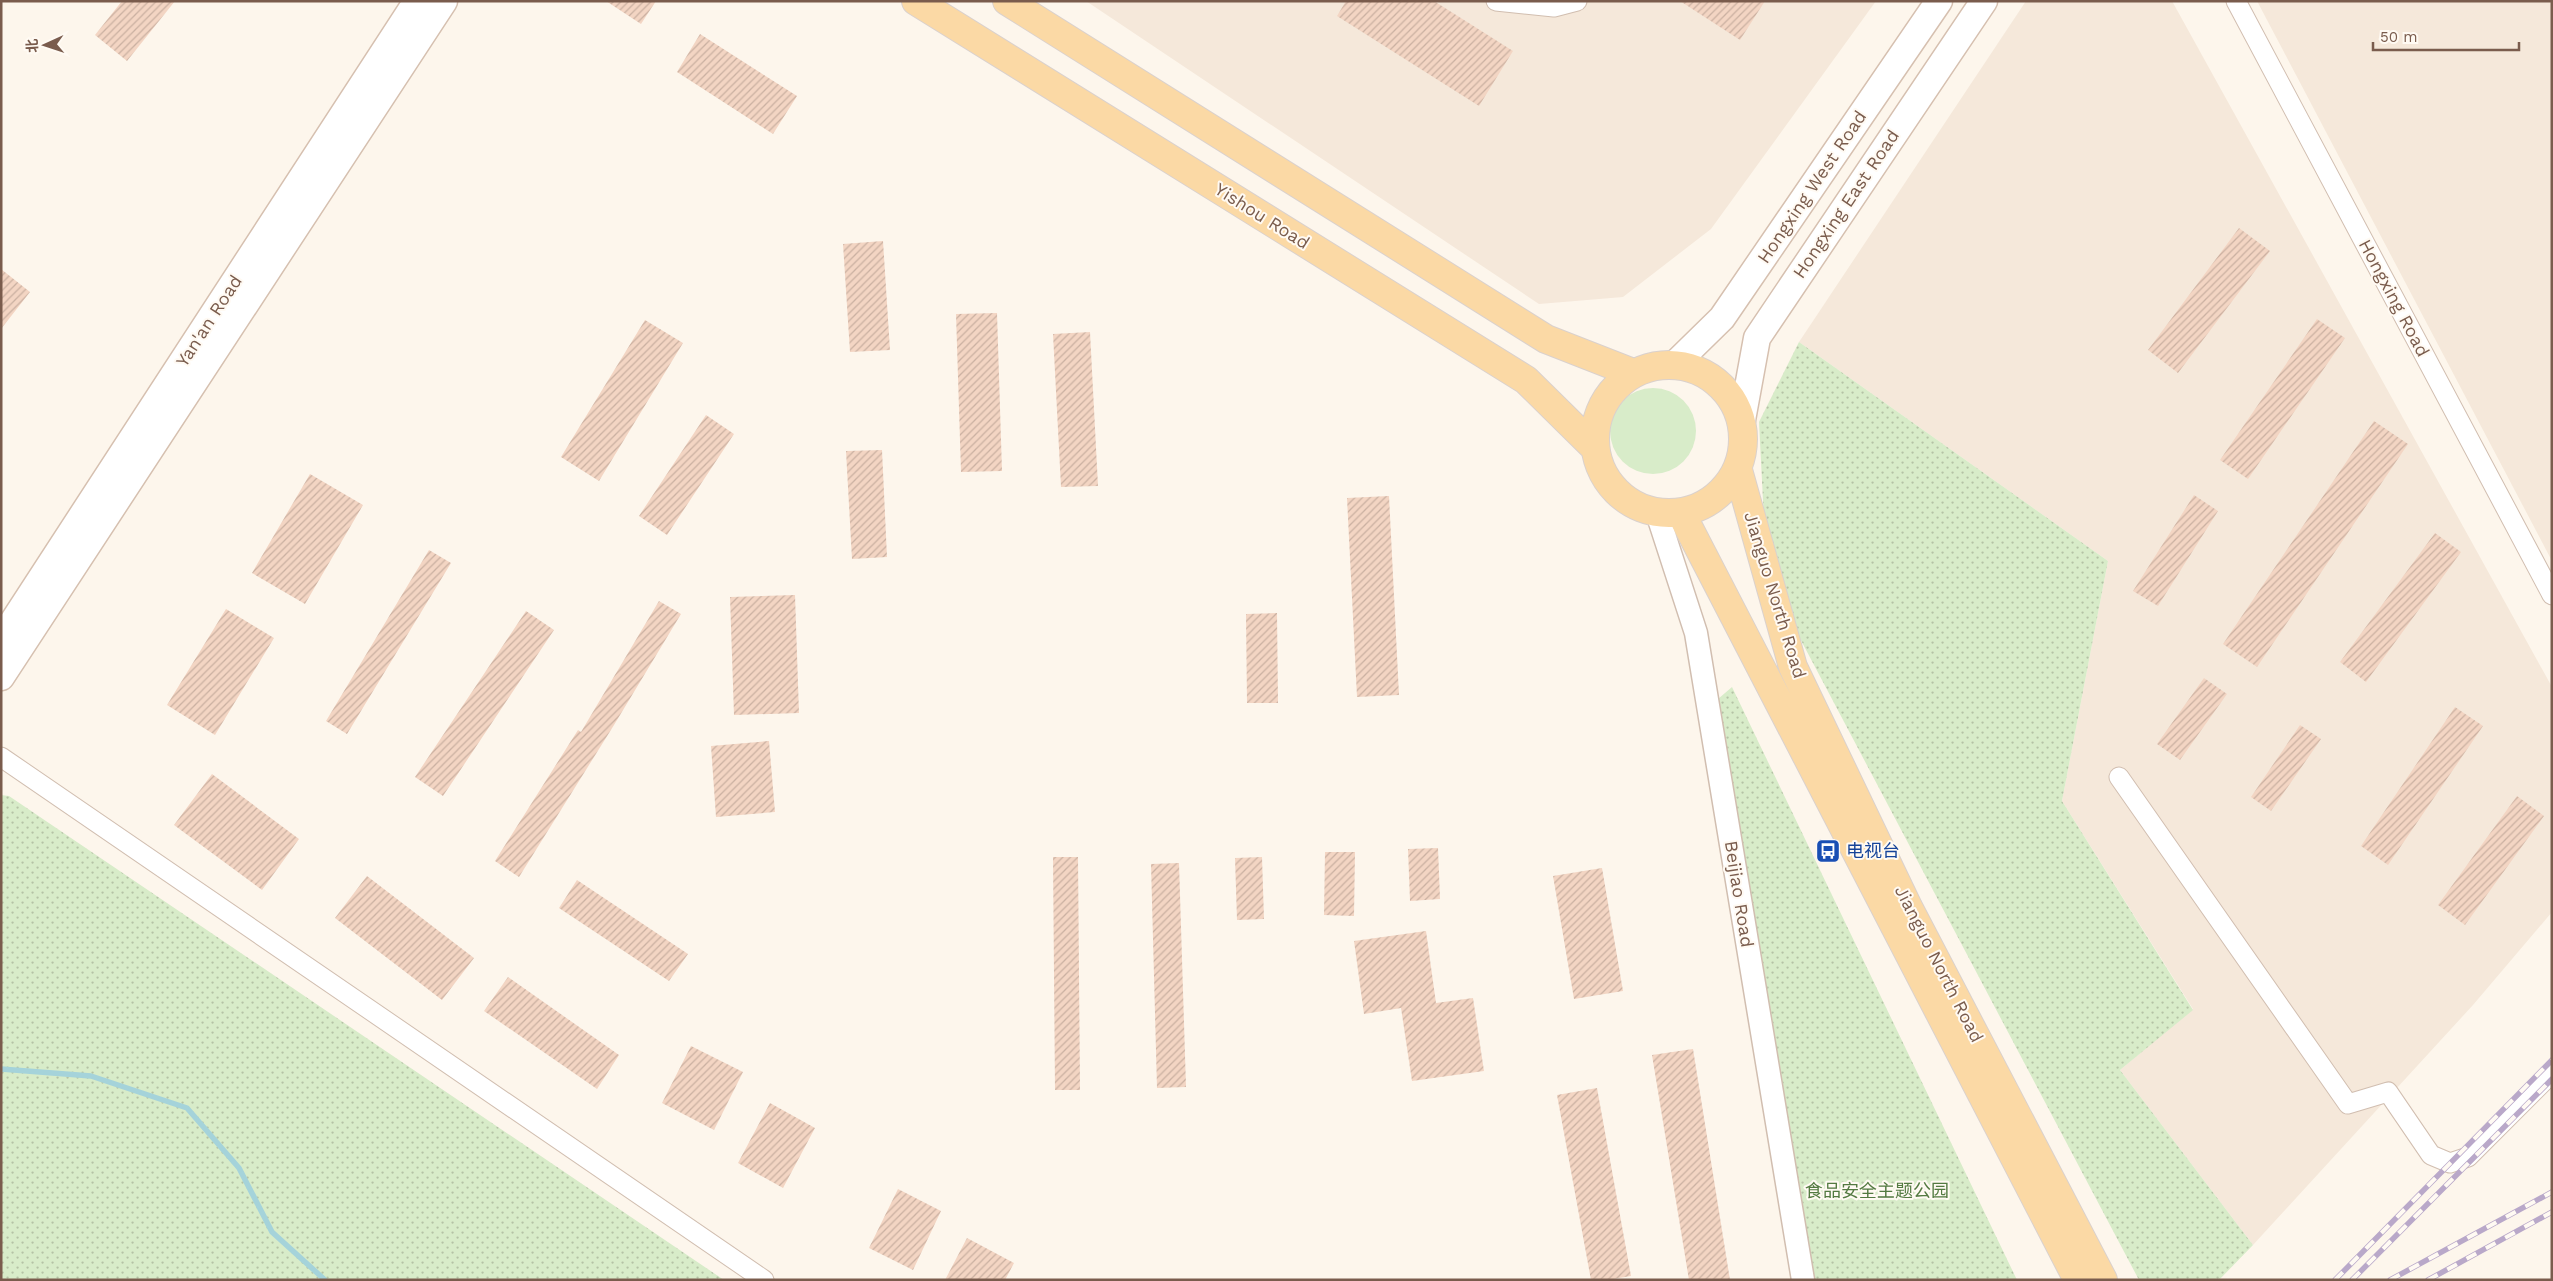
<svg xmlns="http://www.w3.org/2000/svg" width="2553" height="1281" viewBox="0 0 2553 1281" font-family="'Work Sans','Noto Sans SC',sans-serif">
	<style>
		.residential { fill: #f5e8da }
		.grass { fill: #d8ecc9 }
		.park { fill: url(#park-dots) }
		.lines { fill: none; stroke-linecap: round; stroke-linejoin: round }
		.stream { stroke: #a5d3da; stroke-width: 5.5 }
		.building { fill: url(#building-hatch) }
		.minor-casing { stroke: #d1beb0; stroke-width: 21 }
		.tertiary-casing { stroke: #d1beb0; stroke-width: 25 }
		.secondary-casing { stroke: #d6c0b0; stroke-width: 29 }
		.primary-casing { stroke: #dad1cd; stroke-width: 30 }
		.minor { stroke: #fff; stroke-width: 19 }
		.tertiary { stroke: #fff; stroke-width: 22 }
		.secondary { stroke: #fff; stroke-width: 26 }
		.primary { stroke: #fbd9a5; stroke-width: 28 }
		.rail-casing { stroke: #b9a8c9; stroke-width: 5.5 }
		.rail { stroke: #fffaf3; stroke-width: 4; stroke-dasharray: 11; stroke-linecap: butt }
		.labels { text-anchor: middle; stroke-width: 4; stroke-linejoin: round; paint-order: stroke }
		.street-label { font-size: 18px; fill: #7a5c4d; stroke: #fffaf3 }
		.transit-label { font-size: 18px; fill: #164399; stroke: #fffaf3; text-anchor: start }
		.park-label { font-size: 18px; fill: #537a41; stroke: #fffaf3 }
	</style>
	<defs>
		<pattern id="park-dots" width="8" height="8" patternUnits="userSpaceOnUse" patternTransform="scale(1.25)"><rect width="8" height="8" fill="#d8ecc9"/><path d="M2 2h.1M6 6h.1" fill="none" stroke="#b4c2a5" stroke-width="1.8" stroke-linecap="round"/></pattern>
		<pattern id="building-hatch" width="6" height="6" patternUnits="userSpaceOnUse" patternTransform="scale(1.25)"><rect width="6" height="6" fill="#f3d5c3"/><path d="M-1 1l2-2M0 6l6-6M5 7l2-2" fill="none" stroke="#cab0a1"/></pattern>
	</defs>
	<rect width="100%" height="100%" fill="#fdf6ec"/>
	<path class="residential" d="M1086,1H1876L1711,229L1623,297L1539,304Z
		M2026,1H2172L2552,687V912L2473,1005L2253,1245L2120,1070L2193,1009L2062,801L2108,561L1799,342Z
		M2257,1H2552V561Z"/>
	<path class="grass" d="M1610 431a43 43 0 1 1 86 0a43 43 0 1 1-86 0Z"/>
	<path class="park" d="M1799,342L2108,561L2062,801L2193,1010L2120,1070L2253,1245L2219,1280H2139L1786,612L1764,520L1759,422Z
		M1732,687L2017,1280H1801L1718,699Z
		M1,795L9,796L724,1280H1Z"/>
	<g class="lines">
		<path class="stream" d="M1,1069L91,1076L187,1108L239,1168L272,1232L325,1280"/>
	</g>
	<path class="building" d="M122,1H175L127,61L95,35Z
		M606,1H656L641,24Z
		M1346,1H1434L1513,51L1479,106L1337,16Z
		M1680,1H1765L1740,40Z
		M700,34L797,96L773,134L677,72Z
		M2239,228L2270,251L2178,373L2148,350Z
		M883,241L890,350L850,352L843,244Z
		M1,269L30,292L1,329Z
		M997,313L1002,471L961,472L956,314Z
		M2317,319L2345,338L2248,479L2220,460Z
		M645,320L683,343L599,481L561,457Z
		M1090,332L1098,486L1061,487L1053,334Z
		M706,415L734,434L667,535L639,516Z
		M2374,421L2408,444L2257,667L2223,644Z
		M882,450L887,557L852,559L846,451Z
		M310,474L363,505L305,604L252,573Z
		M2194,495L2218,511L2158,606L2133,591Z
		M1389,496L1399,695L1357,697L1347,498Z
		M2435,533L2461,552L2366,682L2340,662Z
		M429,550L451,563L347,734L326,721Z
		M795,595L799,713L734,715L730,597Z
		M659,601L681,614L614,725L519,877L495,861L578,730L581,732Z
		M226,609L274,638L215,735L167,705Z
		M526,611L554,630L443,796L415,777Z
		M1277,613L1278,703H1247L1246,614Z
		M2204,678L2227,694L2180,760L2157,744Z
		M2455,707L2483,726L2388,865L2361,846Z
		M2300,725L2321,739L2271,811L2251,797Z
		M769,741L775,812L716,817L711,746Z
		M212,774L299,839L262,890L174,825Z
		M2517,796L2544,816L2465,925L2438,905Z
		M1438,848L1440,899L1410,901L1408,849Z
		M1325,852H1355L1354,916L1324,915Z
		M1053,857H1078L1080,1090H1055Z
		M1262,857L1264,919L1237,920L1235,858Z
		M1179,863L1186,1087L1157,1088L1151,864Z
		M1602,868L1623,991L1574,999L1553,876Z
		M367,876L474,958L442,1000L335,918Z
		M577,880L688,954L669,981L559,908Z
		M1426,931L1436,1003L1473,998L1484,1071L1412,1081L1401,1008L1364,1014L1354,941Z
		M508,977L619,1055L597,1089L484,1011Z
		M691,1046L743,1072L714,1130L662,1103Z
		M1693,1049L1730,1280H1689L1652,1055Z
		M1597,1088L1631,1276L1607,1280H1591L1557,1095Z
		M770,1103L815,1128L783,1188L738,1163Z
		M898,1189L941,1211L913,1270L869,1248Z
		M967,1238L1014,1263L1005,1280H945Z"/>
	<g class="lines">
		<defs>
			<path id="minor" d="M1496,1L1554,7L1577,1
				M2236,1L2552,595
				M1,757L764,1280
				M2119,777L2348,1104L2388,1092L2431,1155L2450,1163L2468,1157L2552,1073"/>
			<path id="tertiary" d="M1657,513L1696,633L1803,1280"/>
			<path id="secondary" d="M1675,364L1722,318L1939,1
				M1742,420L1757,338L1984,1
				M1,640L417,1
				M1,677L444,1"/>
			<path id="primary" d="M916,1L1526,380L1595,448
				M1007,1L1546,339L1633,373
				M1595 439a74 74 0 1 1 148 0a74 74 0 1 1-148 0Z
				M1738,470L1793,667L1908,907L2103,1280
				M1681,513L2078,1280"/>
		</defs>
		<use href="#minor" class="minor-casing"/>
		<use href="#tertiary" class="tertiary-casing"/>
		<use href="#secondary" class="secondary-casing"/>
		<use href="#primary" class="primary-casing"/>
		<use href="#minor" class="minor"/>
		<use href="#tertiary" class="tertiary"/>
		<use href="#secondary" class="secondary"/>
		<use href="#primary" class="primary"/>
		<defs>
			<path id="rail" d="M2335,1280L2552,1060
				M2352,1280L2552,1079
				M2390,1280L2552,1192
				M2428,1280L2552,1212"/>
		</defs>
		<use href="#rail" class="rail-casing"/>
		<use href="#rail" class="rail"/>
	</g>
	<defs>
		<symbol id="bus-square" viewBox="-11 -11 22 22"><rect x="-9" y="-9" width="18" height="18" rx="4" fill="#1a4fb4" stroke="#fffaf3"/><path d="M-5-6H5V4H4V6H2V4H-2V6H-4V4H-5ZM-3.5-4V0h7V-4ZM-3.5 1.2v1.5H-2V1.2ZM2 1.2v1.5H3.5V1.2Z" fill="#fff"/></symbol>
	</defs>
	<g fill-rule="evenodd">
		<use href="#bus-square" x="1814" y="837" width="28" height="28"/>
	</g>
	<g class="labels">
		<g class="street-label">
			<text transform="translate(1812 187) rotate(-56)" y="6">Hongxing West Road</text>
			<text transform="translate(1846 204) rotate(-56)" y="6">Hongxing East Road</text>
			<text transform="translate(1262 216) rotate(32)" y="6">Yishou Road</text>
			<text transform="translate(2394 298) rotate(62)" y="6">Hongxing Road</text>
			<text transform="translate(209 321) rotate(-57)" y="6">Yan'an Road</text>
			<text transform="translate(1775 595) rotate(73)" y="6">Jianguo North Road</text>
			<text transform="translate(1739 894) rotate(81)" y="6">Beijiao Road</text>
			<text transform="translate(1939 964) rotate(63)" y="6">Jianguo North Road</text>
		</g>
		<g class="transit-label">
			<text x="1846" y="857">电视台</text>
		</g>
		<g class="park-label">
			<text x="1877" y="1197">食品安全主题公园</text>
		</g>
	</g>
	<rect width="2553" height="1281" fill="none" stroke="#7a5c4d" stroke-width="5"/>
	<g transform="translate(45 45) rotate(267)" stroke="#fffaf3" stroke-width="4" paint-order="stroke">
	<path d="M0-4L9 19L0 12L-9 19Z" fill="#7a5c4d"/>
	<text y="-8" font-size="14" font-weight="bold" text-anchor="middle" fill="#7a5c4d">北</text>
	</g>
	<path d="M2373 42v8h146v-8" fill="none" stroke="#7a5c4d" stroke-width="2.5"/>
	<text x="2380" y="42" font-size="15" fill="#7a5c4d" stroke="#fffaf3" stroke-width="4" paint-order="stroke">50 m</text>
</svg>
